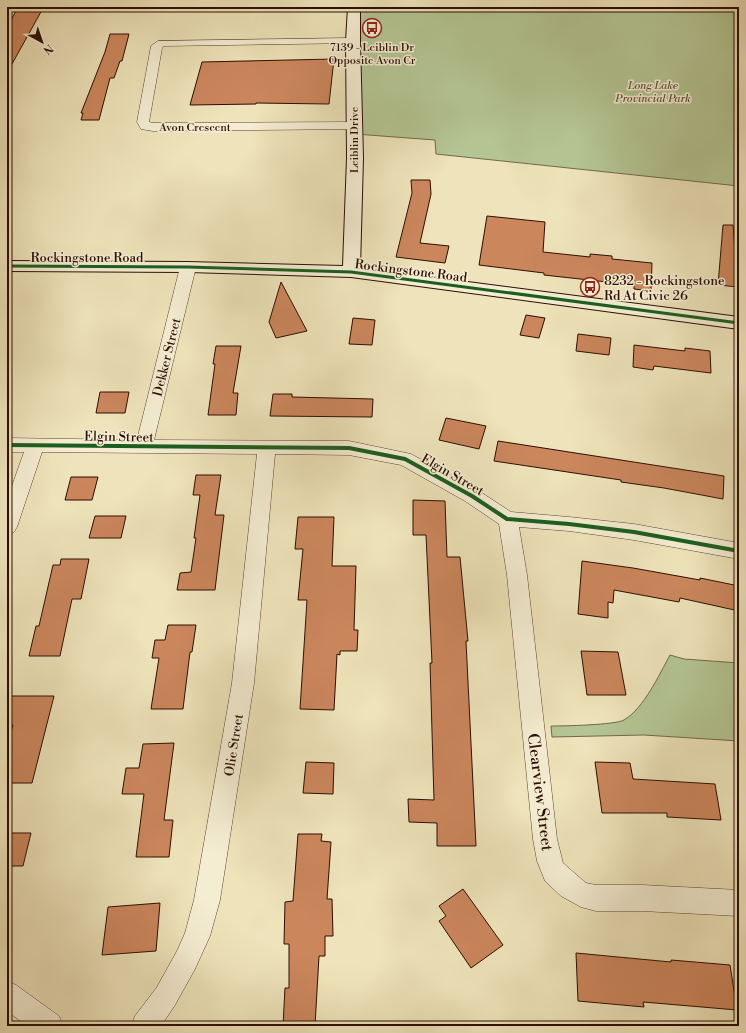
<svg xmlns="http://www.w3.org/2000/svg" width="746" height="1033" viewBox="0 0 746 1033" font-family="'Libre Bodoni',serif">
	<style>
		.green { fill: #b4c593; stroke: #70694b }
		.building { fill: #cb865c; stroke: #2c0d03 }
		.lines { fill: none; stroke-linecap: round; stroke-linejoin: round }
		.street-casing { stroke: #5c4231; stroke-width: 1 }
		.secondary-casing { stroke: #2c0d03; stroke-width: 2 }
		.street { fill: #f4edd2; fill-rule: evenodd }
		.secondary { fill: #f4edd2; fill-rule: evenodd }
		.cycleway-far1-casing { stroke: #f4edd2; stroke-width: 5 }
		.cycleway-casing { stroke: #f4edd2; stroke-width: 6 }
		.cycleway-far1 { stroke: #1b5e20; stroke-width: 3 }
		.cycleway { stroke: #1b5e20; stroke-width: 4 }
		.labels { text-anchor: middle; stroke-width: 3; stroke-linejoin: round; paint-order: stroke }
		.far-poi-label { font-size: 11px; fill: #2c0d03; stroke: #f4edd2 }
		.far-park-label { font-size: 11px; font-style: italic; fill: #5c4d35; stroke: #f4edd2 }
		.far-street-label { font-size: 11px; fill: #2c0d03; stroke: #f4edd2 }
		.street-label { font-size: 13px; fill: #2c0d03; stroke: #f4edd2 }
		.poi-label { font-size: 13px; fill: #2c0d03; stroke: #f4edd2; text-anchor: start }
		.near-street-label { font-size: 16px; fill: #2c0d03; stroke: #f4edd2 }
	</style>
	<rect width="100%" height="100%" fill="#eee3ba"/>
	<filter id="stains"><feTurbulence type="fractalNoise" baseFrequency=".005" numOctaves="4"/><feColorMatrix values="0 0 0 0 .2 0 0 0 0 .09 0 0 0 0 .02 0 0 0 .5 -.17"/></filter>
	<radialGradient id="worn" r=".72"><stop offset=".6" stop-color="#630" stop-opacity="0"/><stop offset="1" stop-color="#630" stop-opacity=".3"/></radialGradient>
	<path class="green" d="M352,7H739V186L436,154L435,140L355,134Z
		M670,655L684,659L739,663V741L644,735L552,737L551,726C564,726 615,725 624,720C644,708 659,675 670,655Z"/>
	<path class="building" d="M18,7H38L37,10H42L7,73V28Z
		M110,34H129L122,61H120L114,78H110L99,120H81L83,113H81L105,52Z
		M334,59L329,104L256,103V104L190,105L202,62Z
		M411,180H430L431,194L420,243L449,246L445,263L396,257L412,193Z
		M487,216L545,222L543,252L590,257V254L612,256V259L652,263L651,291L634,289V285L544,275V273L479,265Z
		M723,225H733L738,287L718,285Z
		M281,282L307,331L276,338L269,322Z
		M526,315L545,318L539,338L520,335Z
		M353,318L375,320L372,345L349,344Z
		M578,334L611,338L609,355L576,351Z
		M634,345L685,351V348L710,351L711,373L654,366L653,370L633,367Z
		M216,346H241L233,393H238L236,415H208L215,364H213Z
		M100,392H129L125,413H96Z
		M273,394H292V397L373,399L372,417L270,416Z
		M446,418L486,426L479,449L439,440Z
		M498,441L724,476L723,499L664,488L621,482V480L494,461Z
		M196,475H221L215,515H224L215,590H177L180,573L191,572L196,538H194L200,495H193Z
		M71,477H98L92,500H65Z
		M413,500L445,501L447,557H460L468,641H466L476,846H437V823L409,822L408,799L434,800L430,663H432L426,535H413Z
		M95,516H126L121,538H89Z
		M298,517H334L332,566H356L354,630H358L357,651H340V655L337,654L334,710L300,709L307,600H298L303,549H295Z
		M61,559H89L81,599H72L60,656H29L36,626H39L53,565H60Z
		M582,561L633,568L700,580V578L739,586V611L680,598L679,602L614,590L613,603L608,602V618L578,614Z
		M168,625H196L192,652H190L183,709H151L159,658H152L155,640H165Z
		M581,651L618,652L626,695H587Z
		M7,696H54L32,783H7V746L13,725H7Z
		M174,743L164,820H173L169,857H136L144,794H122L126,768H139L143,744Z
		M306,762L334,763L333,794L303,793Z
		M595,762L630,763L633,779L715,784L721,820L667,817V813H602Z
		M7,833H31L23,866H7Z
		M298,834H322L321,841L331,842L327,899H332L333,936H325V956H319L315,1026H283L285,988H289V944H284L285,902L293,901Z
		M463,889L503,945L471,968L439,921L446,916L439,906Z
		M160,903L156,951L102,955L108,907Z
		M576,953L671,962V960L730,965L737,1010L643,1002L644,1007L578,1001Z"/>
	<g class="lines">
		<defs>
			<path id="street" d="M353,38L357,39L359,41L357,43L164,46L162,48L149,122L153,123L355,122L360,123L361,126L360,129L153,131L141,129L137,122L151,46L158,41Z
				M188,262L193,264L196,267L154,440L349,441L411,454L479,491L511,512L569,517L634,524L739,543V559L634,540L569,531L519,527L527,575L557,839L563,863L586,883L596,885H642L739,890V916L642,911H596L581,907L561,896L545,881L537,861L533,839L507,575L499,524L465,501L401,465L349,455L275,454L254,683L220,900L210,936L195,969L175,1005L161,1026H131L135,1016L157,987L177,951L185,933L194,900L232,683L257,454L42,452L17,527L14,532L7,535V500L24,452H7V438L137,440L180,267L183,264Z
				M7,981L16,985L59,1016L63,1026H27L7,1011Z"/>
			<path id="secondary" d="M348,7H360V41L363,158L360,268L739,317V329L351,277L188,272L7,271V261L188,262L343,266L347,158L346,41Z"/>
		</defs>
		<use href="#street" class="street-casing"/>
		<use href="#secondary" class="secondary-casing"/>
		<use href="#street" class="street"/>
		<use href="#secondary" class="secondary"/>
		<defs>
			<path id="cycleway-far1" d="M7,266L188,267L351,272L739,323"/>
			<path id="cycleway" d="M7,445L349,448L405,459L472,496L507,519L569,524L634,532L739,551"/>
		</defs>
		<use href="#cycleway-far1" class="cycleway-far1-casing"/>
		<use href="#cycleway" class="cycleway-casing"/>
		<use href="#cycleway-far1" class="cycleway-far1"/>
		<use href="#cycleway" class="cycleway"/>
	</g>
	<defs>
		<symbol id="bus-ring" viewBox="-11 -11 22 22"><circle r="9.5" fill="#f4edd2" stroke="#8f2418" stroke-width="1.5"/><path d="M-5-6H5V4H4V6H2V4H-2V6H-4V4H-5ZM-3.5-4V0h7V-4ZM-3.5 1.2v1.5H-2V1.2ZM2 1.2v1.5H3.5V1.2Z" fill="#8f2418"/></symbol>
	</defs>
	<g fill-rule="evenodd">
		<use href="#bus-ring" x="361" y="17" width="22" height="22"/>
		<use href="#bus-ring" x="579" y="276" width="22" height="22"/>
	</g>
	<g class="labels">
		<g class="far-poi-label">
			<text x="372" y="51">7139 - Leiblin Dr<tspan x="372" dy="13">Opposite Avon Cr</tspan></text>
		</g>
		<g class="far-park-label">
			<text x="653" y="89">Long Lake<tspan x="653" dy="13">Provincial Park</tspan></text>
		</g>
		<g class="far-street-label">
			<text x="195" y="131">Avon Crescent</text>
			<text transform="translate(354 140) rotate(-90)" y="4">Leiblin Drive</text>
		</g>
		<g class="street-label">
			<text x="87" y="262">Rockingstone Road</text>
			<text transform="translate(411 270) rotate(7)" y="5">Rockingstone Road</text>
			<text transform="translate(166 357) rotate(-76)" y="5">Dekker Street</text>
			<text transform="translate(119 436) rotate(1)" y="5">Elgin Street</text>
			<text transform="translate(453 474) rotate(30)" y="5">Elgin Street</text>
			<text transform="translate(233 745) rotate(-81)" y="5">Olie Street</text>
		</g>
		<g class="poi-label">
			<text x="604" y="285">8232 - Rockingstone<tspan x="604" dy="15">Rd At Civic 26</tspan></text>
		</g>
		<g class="near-street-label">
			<text transform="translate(541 792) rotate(83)" y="6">Clearview Street</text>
		</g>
	</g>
	<rect width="746" height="1033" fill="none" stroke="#eee3ba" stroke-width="24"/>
	<rect x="8" y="8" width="730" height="1017" fill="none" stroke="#2c0d03" stroke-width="2"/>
	<rect x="12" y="12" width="722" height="1009" fill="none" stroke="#2c0d03"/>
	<g transform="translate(42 42) rotate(140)" stroke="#f4edd2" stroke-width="3" paint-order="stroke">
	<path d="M0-3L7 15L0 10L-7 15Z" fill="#2c0d03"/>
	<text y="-6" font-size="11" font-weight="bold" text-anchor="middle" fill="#2c0d03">N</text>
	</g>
	<rect width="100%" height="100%" filter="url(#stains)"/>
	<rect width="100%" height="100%" fill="url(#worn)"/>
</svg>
